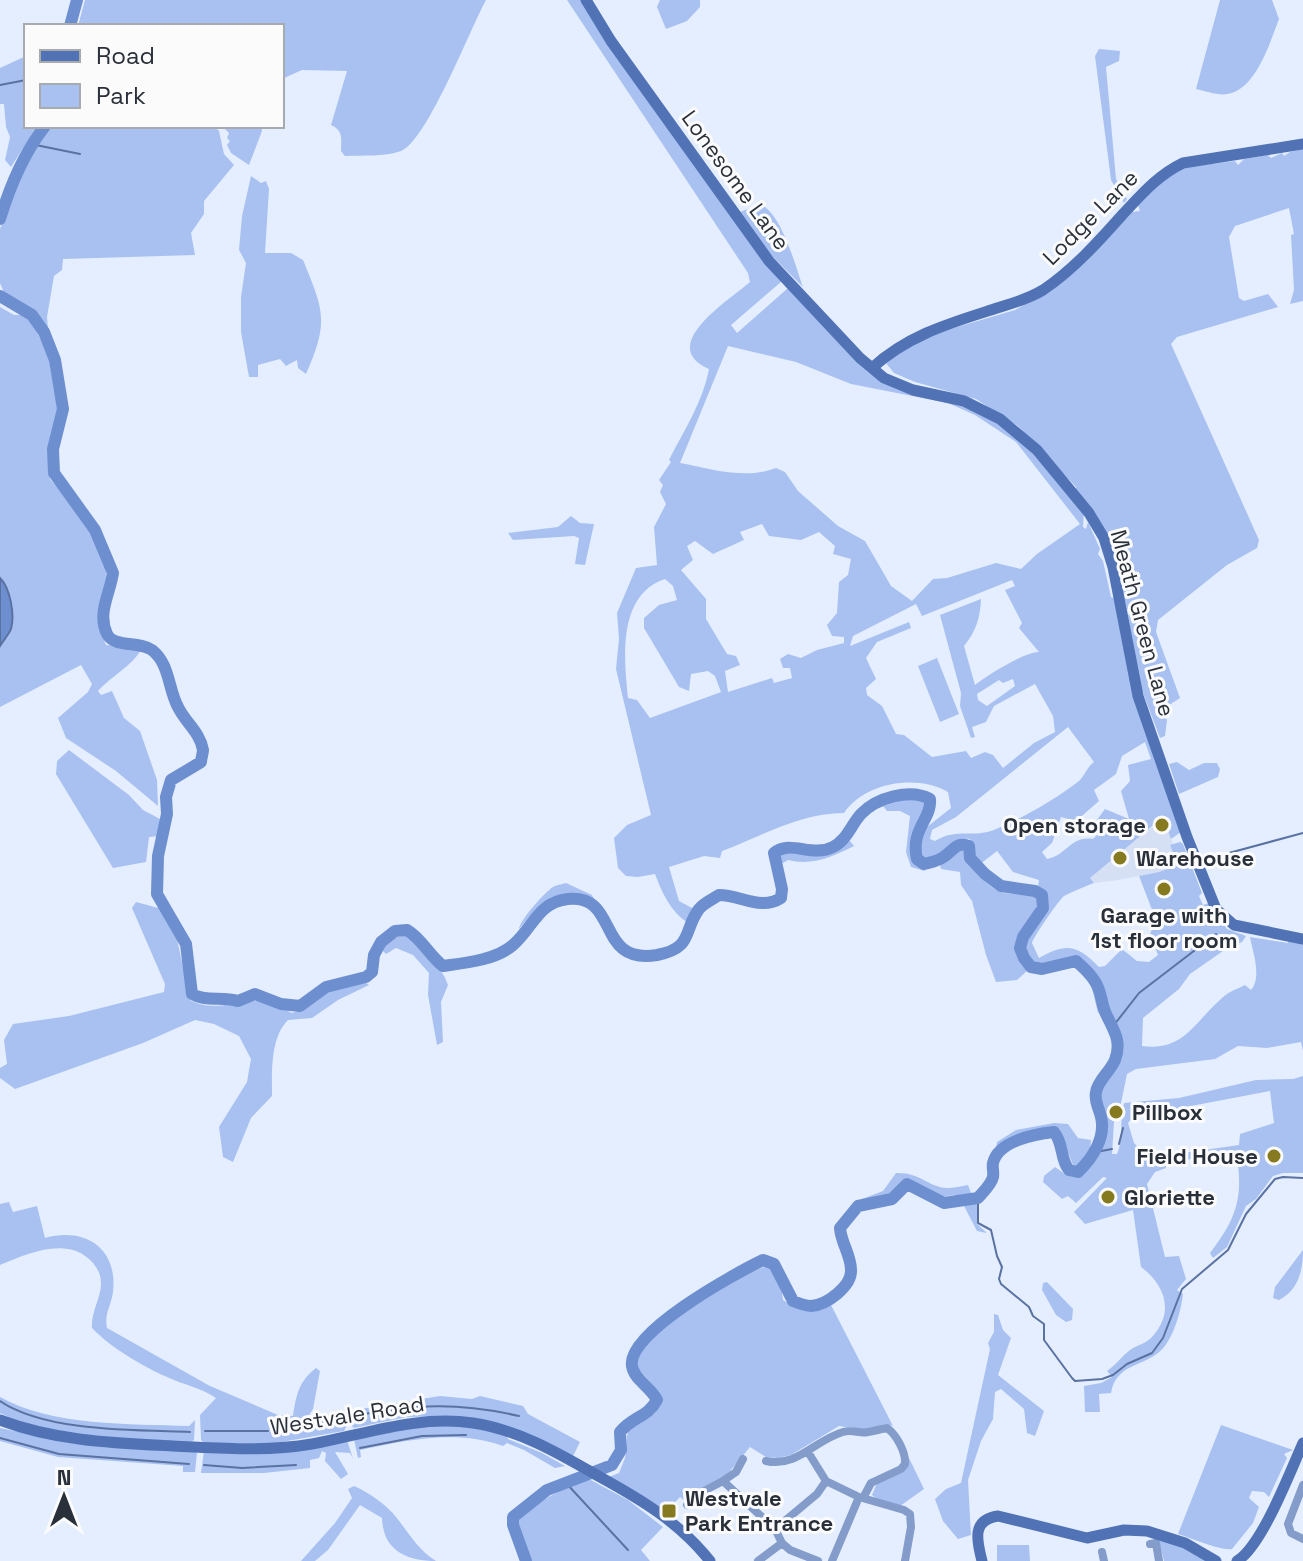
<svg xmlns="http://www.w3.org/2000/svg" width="1303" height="1561" viewBox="0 0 1303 1561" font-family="'Space Grotesk',sans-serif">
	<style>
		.built { fill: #d5e0f4 }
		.green { fill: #a8c1f1; fill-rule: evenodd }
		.water { fill: #6e8fcf; stroke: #5a72a2; stroke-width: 2 }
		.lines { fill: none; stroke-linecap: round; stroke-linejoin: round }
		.stream { stroke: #5a72a2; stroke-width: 2 }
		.river { stroke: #6e8fcf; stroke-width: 12 }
		.street { stroke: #849cca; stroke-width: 8 }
		.secondary { stroke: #5173b6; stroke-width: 11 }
		.poi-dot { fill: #857a1f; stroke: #fbfbfb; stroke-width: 3 }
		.labels { text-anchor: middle; stroke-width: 6; stroke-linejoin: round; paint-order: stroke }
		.street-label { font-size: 22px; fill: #2a303a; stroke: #fbfbfb }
		.poi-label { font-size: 22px; font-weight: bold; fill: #2a303a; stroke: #fbfbfb; text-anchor: start }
	</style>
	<rect width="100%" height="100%" fill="#e5eeff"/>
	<path class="built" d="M1164,819L1173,844L1170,845L1179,864L1159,872L1118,880L1094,883L1089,879L1121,850Z"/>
	<path class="green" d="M85,0H486C470,29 427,141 401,151C384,157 362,155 345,156L341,151C341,139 344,131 331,125L347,71L302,70L282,79V26H78Z
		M567,0H581L781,282L731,325L737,333L788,288L868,372C898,390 934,392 967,404C1016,422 1050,472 1084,510L1083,527L1086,529L1088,522L1100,549L1098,554L1103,561L1111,597L1117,600C1119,616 1118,628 1124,643L1154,758L1181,832L1171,839L1164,820L1157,822L1090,878L1094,883C1084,887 1073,891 1064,896C1059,900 1034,936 1032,943L1039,958C1066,942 1078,945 1099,967L1105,966L1122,949L1137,961L1149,962L1158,955L1150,934L1156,920L1139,876L1159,872L1178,865L1170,845L1180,842L1183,844L1202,893L1199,896L1203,905L1209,903L1227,929L1246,936L1242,942L1223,951L1190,974L1179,989L1143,1018L1142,1046C1184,1052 1195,1021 1222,998C1228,992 1237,989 1245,985L1251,990C1262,977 1253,953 1250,937L1288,943V940L1303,942V1051L1301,1042L1267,1048L1238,1046L1215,1059L1136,1069L1127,1074L1120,1108L1117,1107L1113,1110V1115L1117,1117L1114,1122L1112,1154H1117C1124,1138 1119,1120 1124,1103L1179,1098L1256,1080L1293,1079L1303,1076V1173H1283L1273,1176L1256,1199L1246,1206L1227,1247L1213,1258L1210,1253C1237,1218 1244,1196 1236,1152L1166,1163V1168L1155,1172L1147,1184L1165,1257L1179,1256L1186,1279L1177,1290L1183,1294C1181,1311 1173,1342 1158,1353C1140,1367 1116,1365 1111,1393L1099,1394L1100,1412H1085L1084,1386L1101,1383L1112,1377L1107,1371C1116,1365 1122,1356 1130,1350C1137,1345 1147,1343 1152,1337C1175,1312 1165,1285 1141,1267L1133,1210L1085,1224L1074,1212L1107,1178L1103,1177L1076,1203L1068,1196L1062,1199L1043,1182L1044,1176L1055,1167L1065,1174L1076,1175L1098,1154L1105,1122L1098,1103V1095L1116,1065L1121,1046L1117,1025L1107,1010L1098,1013L1090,980L1073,966L1070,959C1058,959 1048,966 1036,965C1011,938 1038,933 1044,910C1046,905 1045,900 1046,896L1038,887L1039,880L1013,872L997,851L979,865L973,853L975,849L970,839C950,836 945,858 923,859L918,854L919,833L925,826L927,827L951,808L948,792C917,774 865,782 844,813C800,813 762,836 722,851L720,858L704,856L669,867L679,901L694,909L688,923C671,912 662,893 655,874L638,877L626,876L618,868L614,838L627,825L651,815L616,669L619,639L617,613L636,568L657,565L654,527L666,504L660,492L663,485L659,480L671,462L669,460C684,431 703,401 709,369C656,346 728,301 750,282L748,273ZM728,346L796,362L851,384L948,403L975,415L1016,442L1080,524L1037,554L1021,569L996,563L947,578L933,579L912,601L891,586L865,541L838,526L798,491L785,472L776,468C745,480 712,469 680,463ZM762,524L769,536L801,540L819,532L835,546L833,554L851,559L848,575L839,582L837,613L827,625L832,636L844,637V643L817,650L801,658L788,654L780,659L783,668H790L792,678L774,683L772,678L728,692L725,671L740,665L736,656L727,654L706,619V599L681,570L693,560L687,546L695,541L713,554L744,540L740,532ZM665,579L673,586L677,600L659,605L644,618V628L679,687L689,691L691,674L708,671L715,676L721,692L650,718L637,700L628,698C624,659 617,595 665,579ZM1012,580L1015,586L1005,590L1022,623L1019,628L1039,652C1027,651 987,675 975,685L964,646C976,631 980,619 981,599L940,615L961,693L960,706L971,738L975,737L972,727L986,722L994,706L1035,684L1053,716L1055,732L1034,743L1003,768L993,755L985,752L971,758L966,751L932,757L904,735L896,734L882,706L867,695L866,688L876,679L866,658L877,642L911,628L909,622L850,646L853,636L916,604L922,616ZM1013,679L1015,686L987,706L978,700L977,694L999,680L1003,683ZM1068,727L1094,762C1087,767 1085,775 1079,781C1054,800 1025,817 996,829C974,839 957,827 935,841L930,839L932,830L956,817ZM1145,742L1151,759L1128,765L1130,781L1121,791L1129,819L1105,809L1096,821L1097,835L1093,839C1071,835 1066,856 1047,859L1042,852L1052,843L1061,817L1076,821L1099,801L1094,790L1116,774L1122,756ZM1270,1091L1274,1123L1240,1134L1239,1145L1176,1154L1143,1152L1134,1143L1128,1123L1133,1117Z
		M660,0H700V7L687,21L666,29L657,7Z
		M1220,0H1272L1279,19C1270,42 1256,90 1227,94C1219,96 1205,91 1196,89Z
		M1099,49L1120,51L1119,61L1106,67L1116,179L1127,199L1124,203L1111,180L1095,56Z
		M26,56V126H37L11,167L5,160L10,137L6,127L4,104H0V68Z
		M52,126H214L219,131L224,154L234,165L204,201V214L191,233L195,255L63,259L62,270L54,276L47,317L48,329L34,312L6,297L0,283V229L31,150Z
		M222,126H261L262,131L249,165L231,153L227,145L230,141L227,138L229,133Z
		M1303,149V301L1290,304L1294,290L1291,235L1294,234L1289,208L1235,226L1229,237L1239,298L1244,301L1268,294L1278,307L1177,337L1171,344L1259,540L1257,548L1227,565L1158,620L1156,632L1180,698L1160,711L1167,720L1165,736L1160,738L1140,685L1128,615L1132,613L1131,609H1127L1122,585L1130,582L1129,576L1120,575L1096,514L1076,491V487L1018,426L976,399L915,382L894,373L886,363L907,348L937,333L1015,310L1029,302L1132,212L1140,211L1138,205L1159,184L1180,168L1235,161L1238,165L1244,159L1268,155L1271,158L1282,153L1284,156L1290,152Z
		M251,176L261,183L266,181L269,189L265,253H291L303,260C324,311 329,322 306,374L298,368L297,360L286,366L280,359L258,365V377H249L241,332V297L246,263L239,250L242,216Z
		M760,204C782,214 795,265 803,287L769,253L740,212Z
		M0,307L14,315H24L33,324L50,359L54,389L59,403L52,445L50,479C73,506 102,540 107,577C108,586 102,593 100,601C97,615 100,632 106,645L129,646L141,650C131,667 111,676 98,691L101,695L112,691L124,718L140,731L157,780L158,806L116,771L66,738L58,718L88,692L92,684L81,665L0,707Z
		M571,516L580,523L594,524L585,565L575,564L579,538L574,536L513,540L508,533L558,527Z
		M937,658L959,714L940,722L918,666Z
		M69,750L129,795L143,810L160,819L159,836L149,837L146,862L113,868L56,774L57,761Z
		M1177,762L1189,770L1204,763H1217L1220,769L1218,777L1179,794L1169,764Z
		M909,798L923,800L926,806C916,827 911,840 914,864L925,868V871L911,867L906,852L910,816L900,811H887L883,806Z
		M850,841L854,846C832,857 812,866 788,860L781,864L779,855L789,850C812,858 830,854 850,841Z
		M963,850C967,863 988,888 1001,892C1014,896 1027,890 1038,899C1034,933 1003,927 1027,971L1017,980L996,982L986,955L972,901L961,885L960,872L941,869L940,863L953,853Z
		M566,883L592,895L595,901C559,890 542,901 519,929C520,920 544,893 553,887C556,885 563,884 566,883Z
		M136,902L162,909L177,939L190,1000C212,1012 232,1002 255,1001C268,1000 280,1007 292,1013L307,1008L331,987L363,981L369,985L338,1000L312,1018L288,1020C270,1038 272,1072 272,1096L251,1118L233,1162L223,1157L219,1127L247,1082L251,1059L239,1036L214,1024L195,1020L143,1043L15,1089L0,1078V1068L7,1064L4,1040L13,1024L69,1016L164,992L165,984L132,908Z
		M407,935C418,943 421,951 429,960C439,971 442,968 448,985L441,1002L443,1042L437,1045L428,995L429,973L413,955L396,948L386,954L382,950L390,939Z
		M1054,1123L1068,1124L1078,1138L1091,1140L1090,1152L1080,1165H1073L1059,1129C1038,1124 1015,1139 996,1148L997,1142L1016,1130Z
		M896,1173C920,1172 928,1187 947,1188C954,1188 961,1186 968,1185L971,1193L977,1196V1224L987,1233L977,1231L964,1206L943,1207L956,1202L955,1195L938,1197L910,1180L902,1182L892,1193L864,1202L862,1199L883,1191Z
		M9,1202L13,1212L37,1206L45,1238C85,1227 118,1248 113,1292C111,1306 104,1314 107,1328L210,1386L278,1415L293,1416C296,1395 299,1381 316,1368L320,1371L313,1409L306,1420L342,1413L346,1427L344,1431L270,1444L204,1443L201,1440L200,1415L216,1398C203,1389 189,1386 174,1380C147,1369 112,1349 92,1328C91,1312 100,1300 101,1285C101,1275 99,1271 93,1263C69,1235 28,1253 0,1265V1204Z
		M1303,1250C1303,1269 1299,1290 1279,1300L1273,1298L1275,1287Z
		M769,1265L780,1280L783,1300C798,1310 816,1314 830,1303L893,1426L885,1424L866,1430L839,1426L791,1455L778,1458L766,1457L750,1447L726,1476L703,1487L686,1502L680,1497L666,1512L609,1477L619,1473L625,1458L628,1428L654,1413L663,1402C659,1386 643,1378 635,1363L639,1351L658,1329L739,1277Z
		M1047,1282L1073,1309L1072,1320L1066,1322L1056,1315L1042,1290L1043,1283Z
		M994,1314L998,1315L1003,1330L1011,1338L998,1375L1044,1411L1035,1436L1027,1433L1024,1409L1001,1389L995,1392L993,1419L981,1441L968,1480L971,1535L958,1539L943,1521L935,1499L946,1489L961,1483L990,1349L988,1343L994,1332Z
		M440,1396L472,1399L480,1396L523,1406L528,1414L580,1442L573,1456L453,1416L407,1417L354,1428L351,1425L349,1411Z
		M0,1397C51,1426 131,1424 189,1426L195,1420L194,1440L191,1442C129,1439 57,1442 0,1413Z
		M455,1424L506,1434L508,1439L542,1453L565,1466L555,1468L524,1450L507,1443L503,1446C457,1429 406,1440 360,1450L361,1457L358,1458L354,1439L375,1431Z
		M1221,1425L1293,1450L1284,1454L1287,1458L1269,1497L1264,1492L1252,1491L1249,1498L1259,1507L1253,1523L1232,1549C1220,1551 1192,1538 1178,1534Z
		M0,1428L76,1444L194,1451L197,1453L195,1472H183V1466L58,1457L0,1441Z
		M347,1440L353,1459L350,1453L335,1452L348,1474L341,1479L325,1461L326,1453L322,1451L319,1458L310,1460V1468L264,1473H201L204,1451Z
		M909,1458L924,1489L900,1506L878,1500L872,1495L877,1483L907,1465Z
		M587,1478L628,1500L663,1527L641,1550L650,1561H530L517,1520C538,1501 562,1489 587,1478Z
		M354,1486C368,1492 387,1505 396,1517C409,1533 418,1550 436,1561C407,1561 383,1551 382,1518L360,1505L328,1550L315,1561H301L335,1523L352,1498L348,1489Z
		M1158,1538L1175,1543L1206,1561H1164Z
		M997,1545H1029L1030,1561H997Z"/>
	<path class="water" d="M0,578C10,588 15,614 11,629C9,634 3,641 0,646Z"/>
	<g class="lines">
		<path class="stream" d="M0,85L26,80
			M31,144L80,154
			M1200,858L1203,860L1303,833
			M1114,1025L1139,993L1216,934
			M1119,1144L1123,1128
			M1096,1152L1112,1149
			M978,1198V1223L991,1230L997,1256L1002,1267L999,1279L1001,1284L1029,1307L1033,1316L1044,1324V1340L1072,1378L1075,1381L1102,1379L1113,1375L1127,1364L1152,1353L1163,1338L1182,1289L1228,1250L1246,1214L1275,1179L1283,1177L1303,1178
			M0,1401C46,1432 135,1430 190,1432
			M354,1416C415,1404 458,1402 519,1416
			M310,1427L338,1419
			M205,1431H268
			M0,1438L59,1454L189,1464
			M360,1448L422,1436L466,1435
			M204,1465L242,1468L296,1465
			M566,1483L628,1550"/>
		<path class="river" d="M70,26L77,0
			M0,219C10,186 23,154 45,126
			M0,296L32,315L44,332L55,360L63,409L53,449L54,473L95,530L113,573C110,594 97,613 107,634C114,648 140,641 152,650C170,664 168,689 178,707C185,722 200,732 203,750C203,753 201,759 201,762L171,780L166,797L167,814L158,856L157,894L186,944L192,994C205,1002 223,996 238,1001L255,994L281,1004L300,1006L326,987L366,977L372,972L374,955L381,942L395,931L407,930C422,939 429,955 443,966C465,963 496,960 513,945C533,928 538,902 568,899C620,894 595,965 657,955C694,948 683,930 699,909C704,903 713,899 719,895C741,895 761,911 781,898L782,889L774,853C790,839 812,858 833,847C847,840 851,825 861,814C876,798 910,788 930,799C932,819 910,829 917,859L924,864C932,862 939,861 945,856C955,849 956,842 969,846L970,858L985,874L1001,886L1035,891L1042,895L1043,908L1023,937L1020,948L1024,958L1031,967L1042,969L1076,961C1085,969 1095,978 1099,990C1102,998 1102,1006 1106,1014C1114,1031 1122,1041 1115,1060C1110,1072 1098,1080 1096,1092C1094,1101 1099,1108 1101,1117C1106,1137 1093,1158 1078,1172L1069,1170C1060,1160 1064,1144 1054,1132C1035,1134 998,1141 993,1163C992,1168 994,1172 993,1177C991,1185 983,1192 978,1198L944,1203L907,1184L892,1199L858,1206L840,1228C841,1243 851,1255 851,1270C852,1286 827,1305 811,1306C806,1306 798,1303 793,1301L774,1264L763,1260C736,1273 626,1333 632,1366C634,1380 651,1387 657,1400C647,1418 633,1416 620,1432L621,1450L612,1465L547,1490L513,1517V1525L526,1561"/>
		<path class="street" d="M808,1452L826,1481L859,1497L904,1510L910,1514L911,1527L905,1561
			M743,1459L736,1472L723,1481L775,1529L782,1543L790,1550L818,1561
			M766,1461C797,1468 815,1440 843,1432C852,1429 860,1434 868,1432C875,1431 880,1429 887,1428C897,1435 906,1453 905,1464L901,1469L871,1483L863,1498
			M1303,1485L1288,1524L1291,1533L1303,1539
			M687,1505L702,1492L723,1481
			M775,1529L817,1494L826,1481
			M1150,1544L1156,1543L1159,1561
			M1102,1552L1104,1561
			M758,1561L782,1543
			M832,1561L859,1497"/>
		<path class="secondary" d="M586,0L611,41L769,261L860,358L884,378L913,390L964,401L1000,419L1037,450L1089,513L1104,538L1113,567L1138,696L1187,837L1216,909L1234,925L1303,939
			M872,368C907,336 947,324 991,310C1009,304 1027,300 1043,290C1073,270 1099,241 1123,214C1142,194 1158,175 1183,163L1303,144
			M0,1420C55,1441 114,1443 173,1446C220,1448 265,1452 312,1444C366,1434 417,1415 473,1423C520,1430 560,1454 600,1477C642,1500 680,1523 710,1561
			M982,1561C977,1541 971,1520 998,1516L1087,1538L1124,1530L1147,1531L1185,1543L1216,1561
			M1237,1561C1262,1546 1290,1472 1303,1443"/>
	</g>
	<g class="poi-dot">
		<circle cx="1162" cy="825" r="8"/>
		<circle cx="1120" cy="858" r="8"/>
		<circle cx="1164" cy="889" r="8"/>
		<circle cx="1116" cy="1112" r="8"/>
		<circle cx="1274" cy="1156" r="8"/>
		<circle cx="1108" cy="1197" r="8"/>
		<rect x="661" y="1503" width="16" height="16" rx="4"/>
	</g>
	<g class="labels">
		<g class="street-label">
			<text transform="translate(736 180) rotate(54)" y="8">Lonesome Lane</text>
			<text transform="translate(1090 217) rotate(-45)" y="8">Lodge Lane</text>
			<text transform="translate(1143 623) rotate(75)" y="8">Meath Green Lane</text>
			<text transform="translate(347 1415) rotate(-9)" y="8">Westvale Road</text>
		</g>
		<g class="poi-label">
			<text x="1146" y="833" text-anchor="end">Open storage</text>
			<text x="1136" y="866">Warehouse</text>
			<text x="1164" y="923" text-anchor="middle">Garage with<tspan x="1164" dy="25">1st floor room</tspan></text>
			<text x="1132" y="1120">Pillbox</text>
			<text x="1258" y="1164" text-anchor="end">Field House</text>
			<text x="1124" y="1205">Gloriette</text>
			<text x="685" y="1506">Westvale<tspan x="685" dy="25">Park Entrance</tspan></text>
		</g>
	</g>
	<rect x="24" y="24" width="260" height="104" fill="#fbfbfb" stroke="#a7aaae" stroke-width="2"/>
	<rect x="40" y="50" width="40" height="12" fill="#5173b6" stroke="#a7aaae" stroke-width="2"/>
	<text x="96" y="64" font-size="24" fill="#2a303a">Road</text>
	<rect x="40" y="84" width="40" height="24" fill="#a8c1f1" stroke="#a7aaae" stroke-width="2"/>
	<text x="96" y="104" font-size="24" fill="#2a303a">Park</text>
	<g transform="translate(64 1497)" stroke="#fbfbfb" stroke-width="6" paint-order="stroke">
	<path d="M0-6L14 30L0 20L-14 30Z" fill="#2a303a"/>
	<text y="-12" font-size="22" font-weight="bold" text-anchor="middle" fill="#2a303a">N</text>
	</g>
</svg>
